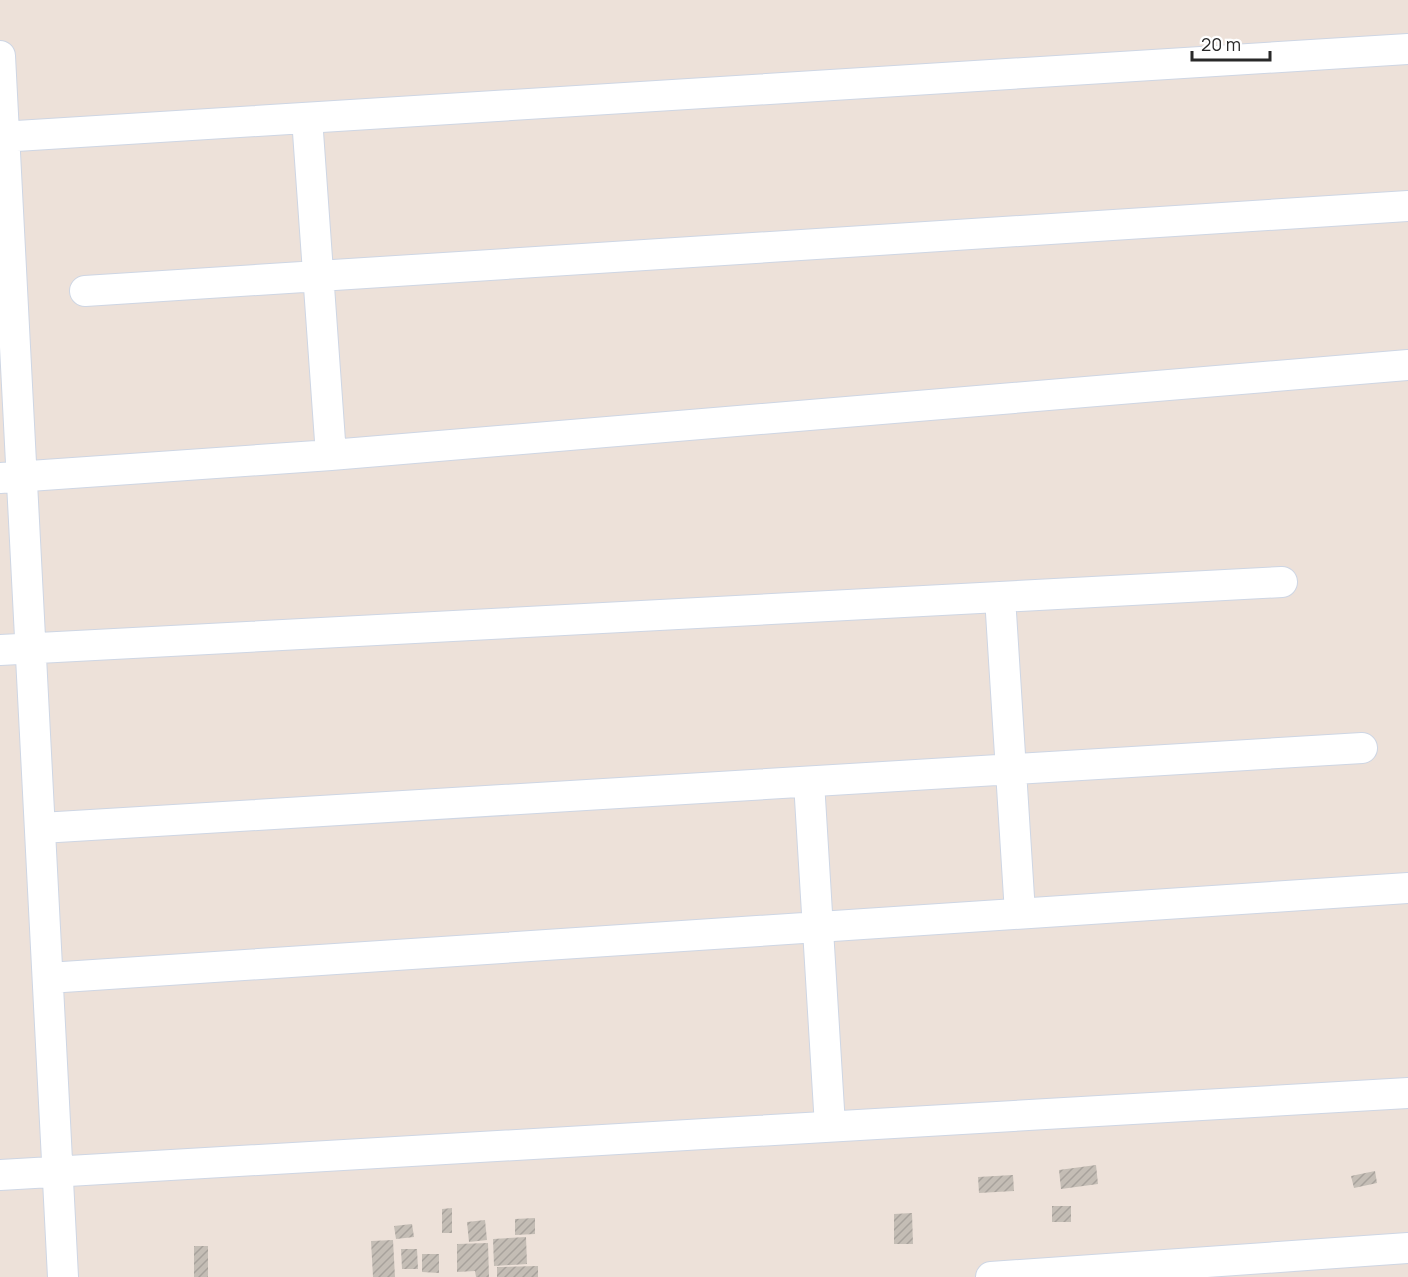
<svg xmlns="http://www.w3.org/2000/svg" width="1408" height="1277" viewBox="0 0 1408 1277" font-family="Manrope,sans-serif">
	<style>
		.building { fill: url(#building-hatch) }
		.lines { fill: none; stroke-linecap: round; stroke-linejoin: round }
		.minor-casing { stroke: #ced6e4; stroke-width: 32 }
		.minor { stroke: #fff; stroke-width: 30 }
	</style>
	<defs>
		<pattern id="building-hatch" width="6" height="6" patternUnits="userSpaceOnUse" patternTransform="scale(1.5)"><rect width="6" height="6" fill="#c4bdb5"/><path d="M-1 1l2-2M0 6l6-6M5 7l2-2" fill="none" stroke="#a8a29c"/></pattern>
	</defs>
	<rect width="100%" height="100%" fill="#ede1d9"/>
	<path class="building" d="M1096,1165L1098,1184L1061,1189L1059,1170Z
		M1375,1171L1377,1183L1354,1188L1351,1176Z
		M1013,1175L1014,1191L979,1193L978,1177Z
		M1052,1206H1071V1222H1052Z
		M452,1208V1233H442V1209Z
		M912,1213L913,1244H894V1214Z
		M535,1218V1234L515,1235V1219Z
		M485,1220L487,1240L469,1242L467,1222Z
		M412,1224L414,1237L396,1239L394,1226Z
		M526,1237L527,1264L494,1266L493,1239Z
		M393,1240L395,1277H373L371,1241Z
		M488,1243L489,1277H476L475,1271L457,1272V1244Z
		M194,1246H208V1277H194Z
		M401,1249H417L418,1269H402Z
		M422,1254H439V1273L422,1272Z
		M538,1266V1277H497V1267Z"/>
	<g class="lines">
		<defs>
			<path id="minor" d="M0,56L63,1277
				M307,118L331,455
				M0,137L1408,49
				M85,291L1408,206
				M0,478L331,455L1408,365
				M1000,597L1020,913
				M0,650L1282,582
				M809,782L830,1126
				M41,828L1362,748
				M48,978L1408,888
				M0,1175L1408,1093
				M991,1277L1408,1248"/>
		</defs>
		<use href="#minor" class="minor-casing"/>
		<use href="#minor" class="minor"/>
	</g>
	<path d="M1192 51v9h78v-9" fill="none" stroke="#292929" stroke-width="3"/>
	<text x="1201" y="51" font-size="18" fill="#292929" stroke="#ffffff" stroke-width="4.5" paint-order="stroke">20 m</text>
</svg>
